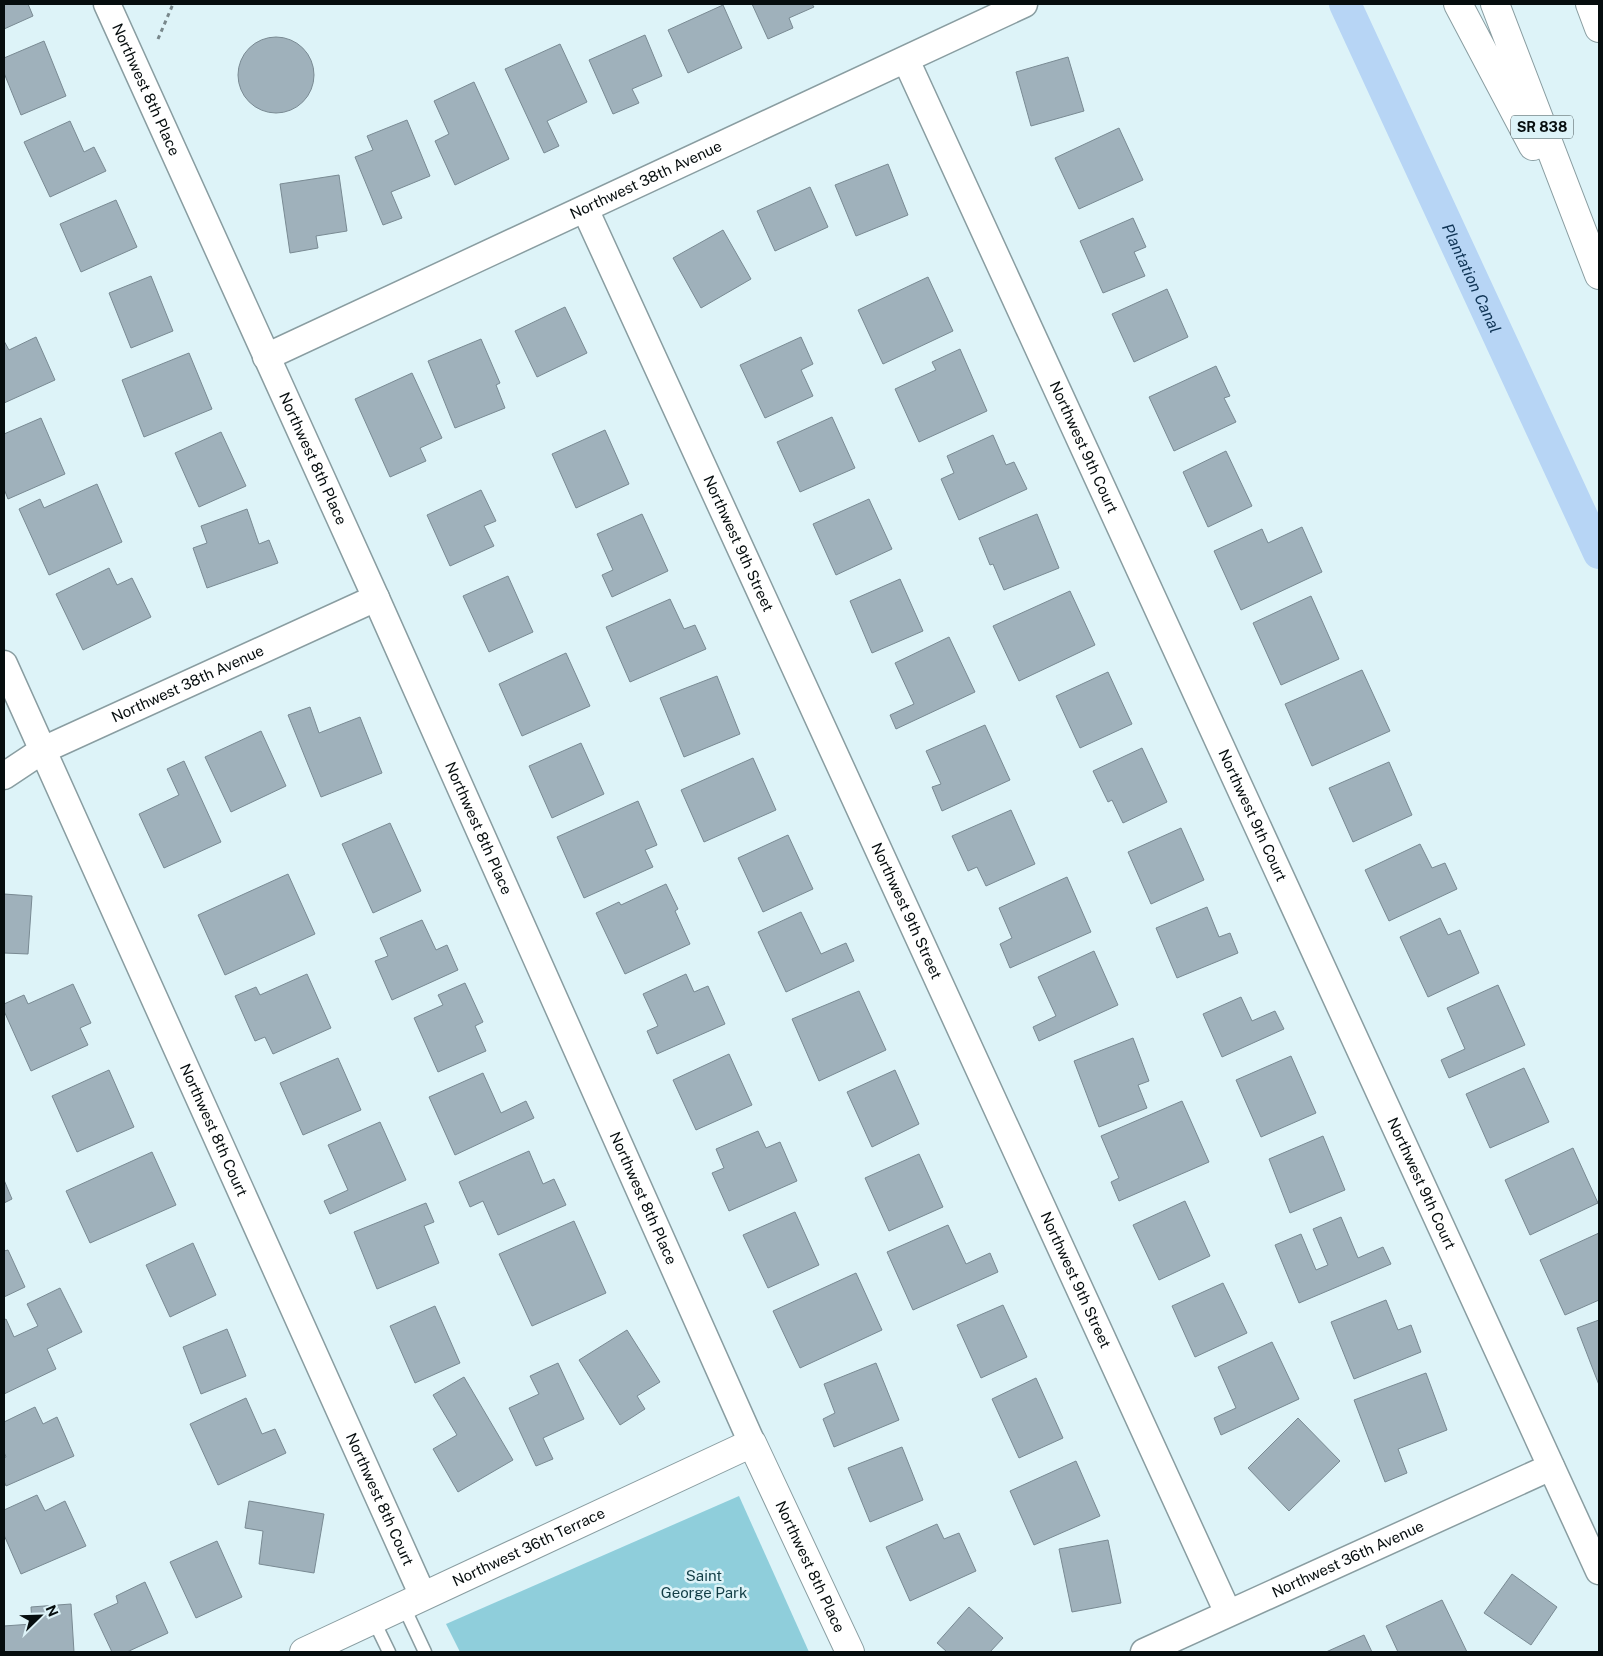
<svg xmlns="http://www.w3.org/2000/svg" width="1603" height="1656" viewBox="0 0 1603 1656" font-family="'Public Sans',sans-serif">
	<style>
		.green { fill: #8fcedb }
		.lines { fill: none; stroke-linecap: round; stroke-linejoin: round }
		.canal { stroke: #b7d5f5; stroke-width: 32 }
		.building { fill: #9fb1bb; stroke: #798a93 }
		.lane-casing { stroke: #899da1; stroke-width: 15 }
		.street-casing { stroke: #899da1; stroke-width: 29 }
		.secondary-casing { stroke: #899da1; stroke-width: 30 }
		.primary-casing { stroke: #899da1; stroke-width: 30 }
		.path { stroke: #78878b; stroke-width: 3; stroke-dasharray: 4 4; stroke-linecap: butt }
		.lane { stroke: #fff; stroke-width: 12 }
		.street { stroke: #fff; stroke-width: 26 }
		.secondary { stroke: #fff; stroke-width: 28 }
		.primary { stroke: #fff; stroke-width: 28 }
		.labels { text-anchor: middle; stroke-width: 5; stroke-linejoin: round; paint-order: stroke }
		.shield { fill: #ddf3f8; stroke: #465254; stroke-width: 1 }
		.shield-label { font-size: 14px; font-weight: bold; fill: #060d0e }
		.street-label { font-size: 15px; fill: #060d0e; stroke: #ddf3f8 }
		.park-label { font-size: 15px; fill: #123d45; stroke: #ddf3f8 }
		.water-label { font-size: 16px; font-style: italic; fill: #0f3455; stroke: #ddf3f8 }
	</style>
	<rect width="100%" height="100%" fill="#ddf3f8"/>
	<path class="green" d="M739,1496L809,1652H460L446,1624Z"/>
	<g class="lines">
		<path class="canal" id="s1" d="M1345,4L1599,553"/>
	</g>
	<path class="building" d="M4,4H28L33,16L4,29Z
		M752,4H812L814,7L789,18L793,28L768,39Z
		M723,5L742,48L688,73L668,30Z
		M645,35L662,76L632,89L639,103L613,114L589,60Z
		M238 75a38 38 0 1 1 76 0a38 38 0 1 1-76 0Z
		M44,41L66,96L21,115L4,73V58Z
		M560,44L587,102L547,121L559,146L544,153L505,69Z
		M1068,57L1084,111L1031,126L1016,72Z
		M474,82L509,159L455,185L435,141L449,134L434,101Z
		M407,120L430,176L391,192L402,218L383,225L355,157L373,150L367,136Z
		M70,121L84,152L94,147L106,171L50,197L24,142Z
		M1119,128L1143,180L1079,209L1055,158Z
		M888,164L908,215L856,236L835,185Z
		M339,175L347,231L316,236L318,248L290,253L280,184Z
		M810,187L828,227L775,251L757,211Z
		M116,200L137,247L81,272L60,224Z
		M1133,218L1146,247L1134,252L1145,276L1103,293L1080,241Z
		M723,230L751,279L701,308L673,258Z
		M151,276L173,331L131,348L109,293Z
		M928,277L953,331L883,364L858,310Z
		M1167,289L1188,337L1134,362L1112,314Z
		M565,307L587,353L537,377L515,331Z
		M36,337L55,380L4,403V341L9,350Z
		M801,337L813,364L801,370L813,396L765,418L740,365Z
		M481,339L500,383L496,385L505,408L455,428L428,361Z
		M960,349L987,411L919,442L895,389L936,370L932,362Z
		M189,353L212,409L144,437L122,380Z
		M1216,366L1230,396L1224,398L1236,422L1174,451L1149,397Z
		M412,373L442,438L420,448L426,461L390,477L355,399Z
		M832,417L855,468L800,492L777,442Z
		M41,418L65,474L8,499L4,489V434Z
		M605,430L629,484L576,508L552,454Z
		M221,432L246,486L199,507L175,453Z
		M993,435L1006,465L1014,462L1027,489L959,520L941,479L954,473L947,456Z
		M1226,451L1252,506L1208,527L1183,472Z
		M97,484L122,542L49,575L19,509L40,499L44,508Z
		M481,490L496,521L484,526L494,546L450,566L427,515Z
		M869,499L892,549L836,575L813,524Z
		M247,509L259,544L269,540L278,563L207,588L193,548L207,543L201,526Z
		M642,514L668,571L612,597L602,575L613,570L597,534Z
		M1037,514L1059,568L1004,590L993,564L990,565L979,538Z
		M1302,527L1322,572L1241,610L1214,551L1262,529L1268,543Z
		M109,568L117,585L132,578L151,617L83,650L56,594Z
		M508,576L533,632L489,652L463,596Z
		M900,579L923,631L872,653L850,601Z
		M1070,591L1095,645L1019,681L993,626Z
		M1311,596L1339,659L1281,685L1253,623Z
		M670,599L684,629L695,625L706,649L630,682L606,627Z
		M949,637L975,692L896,729L890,715L914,704L895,663Z
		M566,653L590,706L522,736L499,684Z
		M1362,670L1390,731L1312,766L1285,704Z
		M1108,672L1132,724L1080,748L1056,696Z
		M717,676L740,734L684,757L660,698Z
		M310,707L319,733L360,717L382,773L321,797L288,715Z
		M985,725L1010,780L942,811L932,787L941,784L926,751Z
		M261,731L286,786L231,812L205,757Z
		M581,743L604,794L552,818L529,766Z
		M1142,748L1167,802L1123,823L1112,800L1108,802L1093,771Z
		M753,758L776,810L704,842L681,790Z
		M184,761L221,842L164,868L139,814L179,795L167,769Z
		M1389,762L1412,815L1353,842L1329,788Z
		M638,801L657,845L645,850L653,867L584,898L557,837Z
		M1011,810L1035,864L986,886L977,867L968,871L952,836Z
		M390,823L421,891L373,913L342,844Z
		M1181,828L1204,880L1151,904L1128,852Z
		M788,835L813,889L763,912L738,858Z
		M1420,844L1432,868L1445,863L1457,889L1389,921L1365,870Z
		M288,874L315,934L225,975L198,915Z
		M1067,877L1091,932L1010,968L1000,944L1012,938L999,908Z
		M666,884L678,909L675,911L690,944L625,974L596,913L619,902L621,905Z
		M4,894L32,896L28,954L4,953Z
		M1207,907L1219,937L1230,933L1238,953L1177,978L1156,928Z
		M801,912L821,954L846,943L854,961L786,992L758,932Z
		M1440,918L1448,935L1460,930L1479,973L1428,997L1400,937Z
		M422,920L436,950L447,945L458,970L392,1000L375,961L388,956L380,938Z
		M1094,951L1118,1005L1039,1041L1033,1027L1056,1016L1038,977Z
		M307,974L331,1028L273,1054L265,1037L255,1041L235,996L256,987L260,995Z
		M686,974L694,992L708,986L725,1024L657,1054L647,1031L658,1026L643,994Z
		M465,983L483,1022L475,1026L486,1051L438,1072L414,1018L443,1005L438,995Z
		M73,984L91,1023L80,1028L88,1045L31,1071L4,1011V1004L24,995L28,1004Z
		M1498,985L1525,1045L1449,1078L1441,1060L1465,1049L1447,1008Z
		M859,991L886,1050L819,1081L792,1019Z
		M1241,997L1252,1021L1275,1011L1284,1029L1222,1057L1203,1014Z
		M1133,1038L1149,1081L1138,1085L1147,1108L1099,1127L1074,1061Z
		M729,1054L752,1105L696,1130L673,1080Z
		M1291,1056L1316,1113L1261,1137L1236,1080Z
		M338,1058L361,1110L303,1135L280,1083Z
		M1524,1068L1549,1122L1490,1148L1466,1094Z
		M109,1070L134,1127L77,1152L52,1096Z
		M895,1070L919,1124L872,1147L847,1092Z
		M483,1073L501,1113L526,1101L534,1118L455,1155L429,1097Z
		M1182,1101L1209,1162L1119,1201L1111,1182L1119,1178L1101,1136Z
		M380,1122L406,1180L330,1214L324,1201L348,1190L328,1145Z
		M758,1131L766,1148L780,1142L797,1181L729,1211L712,1173L724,1168L716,1149Z
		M1323,1136L1345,1190L1290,1213L1269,1159Z
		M1573,1148L1598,1203L1530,1235L1505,1180Z
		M529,1151L543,1184L554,1179L566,1205L498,1235L483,1201L470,1207L459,1182Z
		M152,1152L176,1205L90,1243L66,1191Z
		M919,1154L943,1207L889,1231L865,1178Z
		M4,1180L12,1199L4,1203Z
		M1185,1201L1210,1256L1159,1280L1133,1225Z
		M426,1203L434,1222L424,1226L439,1263L377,1289L354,1232Z
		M795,1212L819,1265L768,1288L743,1235Z
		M1341,1217L1358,1258L1383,1247L1391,1264L1299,1303L1275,1245L1301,1234L1316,1270L1328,1265L1313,1229Z
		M574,1221L606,1293L532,1326L499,1254Z
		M948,1225L966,1264L990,1253L998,1272L913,1310L887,1252Z
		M1599,1233V1300L1565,1315L1540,1260Z
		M193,1243L216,1295L170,1317L146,1265Z
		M8,1250L25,1287L4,1297V1251Z
		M856,1273L882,1330L800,1368L773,1311Z
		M1223,1283L1247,1333L1195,1357L1172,1306Z
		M60,1288L82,1332L47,1349L56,1369L4,1394V1320L6,1319L14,1337L38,1326L27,1304Z
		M1386,1300L1398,1330L1411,1325L1421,1352L1354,1379L1331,1322Z
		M1003,1305L1027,1357L981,1378L957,1325Z
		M435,1306L460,1363L415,1383L390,1326Z
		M1599,1320V1385L1577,1328Z
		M227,1329L246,1376L201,1394L183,1347Z
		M627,1330L660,1382L637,1396L645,1409L620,1425L579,1360Z
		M1272,1342L1299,1399L1221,1435L1214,1418L1236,1408L1218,1367Z
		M558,1363L584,1419L543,1438L553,1459L536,1466L509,1408L539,1394L530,1376Z
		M876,1363L899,1420L834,1447L823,1419L835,1413L824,1384Z
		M1426,1373L1447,1430L1398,1449L1407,1473L1385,1482L1354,1400Z
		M464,1377L513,1460L458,1492L433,1449L457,1435L433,1395Z
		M1036,1378L1063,1438L1019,1458L992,1399Z
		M246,1398L262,1434L275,1429L286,1453L218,1485L190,1424Z
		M35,1407L43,1424L57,1417L74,1456L6,1486L4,1481V1458L6,1457L4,1452V1422Z
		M1298,1418L1340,1461L1289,1511L1248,1468Z
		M902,1447L923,1500L870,1522L848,1468Z
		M1076,1461L1100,1516L1034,1545L1010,1491Z
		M37,1495L45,1511L65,1501L86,1546L21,1574L4,1535V1510Z
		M249,1501L324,1514L314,1573L259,1564L263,1531L245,1528Z
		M937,1524L944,1539L959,1533L976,1571L910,1601L886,1547Z
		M1108,1540L1121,1603L1072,1612L1059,1549Z
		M217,1541L242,1597L196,1618L170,1562Z
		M1512,1574L1557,1607L1531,1645L1484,1613Z
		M145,1582L168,1633L127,1652H112L94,1614L118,1603L116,1596Z
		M1442,1600L1467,1652H1398L1386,1626Z
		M71,1604L74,1652H4V1626L32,1624L31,1607Z
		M969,1607L1003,1638L990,1652H947L937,1643Z
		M1364,1635L1372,1652H1326Z"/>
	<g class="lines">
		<defs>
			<path id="lane" d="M403,1605L425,1652
				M373,1619L389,1652"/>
			<g id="street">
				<path id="s2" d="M107,4L376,598L752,1443"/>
				<path id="s3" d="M906,60L1599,1571"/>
				<path id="s4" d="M585,209L1228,1613"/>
				<path id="s5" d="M266,357L1024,4"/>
				<path id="s6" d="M4,664L423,1596"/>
				<path id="s7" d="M4,776L43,750L376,598"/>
				<path id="s8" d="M1144,1652L1551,1467"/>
			</g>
			<g id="secondary">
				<path id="s9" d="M304,1652L752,1443L850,1652"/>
			</g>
			<path id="primary" d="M1458,4L1533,146
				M1495,4L1599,275
				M1590,4L1599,28"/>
		</defs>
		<use href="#lane" class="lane-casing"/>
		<use href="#street" class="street-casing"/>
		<use href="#secondary" class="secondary-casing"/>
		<use href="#primary" class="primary-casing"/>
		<path class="path" d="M158,39L173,4"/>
		<use href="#lane" class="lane"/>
		<use href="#street" class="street"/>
		<use href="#secondary" class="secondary"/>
		<use href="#primary" class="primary"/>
	</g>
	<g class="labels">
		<rect class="shield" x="1511" y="115.5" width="62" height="23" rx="4"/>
		<g class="shield-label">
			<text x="1542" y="132">SR 838</text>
		</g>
		<g class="street-label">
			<text dy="5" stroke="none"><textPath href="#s2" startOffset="94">Northwest 8th Place</textPath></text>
			<text dy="5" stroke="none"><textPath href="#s5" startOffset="419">Northwest 38th Avenue</textPath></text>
			<text dy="5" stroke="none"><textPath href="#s3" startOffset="426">Northwest 9th Court</textPath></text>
			<text dy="5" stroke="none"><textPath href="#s2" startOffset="499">Northwest 8th Place</textPath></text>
			<text dy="5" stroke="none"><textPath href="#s4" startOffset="368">Northwest 9th Street</textPath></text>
			<text dy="5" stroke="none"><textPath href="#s7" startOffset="206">Northwest 38th Avenue</textPath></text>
			<text dy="5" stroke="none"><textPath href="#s3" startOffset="831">Northwest 9th Court</textPath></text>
			<text dy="5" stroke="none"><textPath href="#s2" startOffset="904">Northwest 8th Place</textPath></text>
			<text dy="5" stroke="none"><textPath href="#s4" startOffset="772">Northwest 9th Street</textPath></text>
			<text dy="5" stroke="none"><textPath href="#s6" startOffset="511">Northwest 8th Court</textPath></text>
			<text dy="5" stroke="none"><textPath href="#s3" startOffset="1236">Northwest 9th Court</textPath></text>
			<text dy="5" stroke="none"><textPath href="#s2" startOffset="1309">Northwest 8th Place</textPath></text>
			<text dy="5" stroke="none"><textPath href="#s4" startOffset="1178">Northwest 9th Street</textPath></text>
			<text dy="5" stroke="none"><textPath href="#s6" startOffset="916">Northwest 8th Court</textPath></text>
			<text dy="5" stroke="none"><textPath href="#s9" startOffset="248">Northwest 36th Terrace</textPath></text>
			<text dy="5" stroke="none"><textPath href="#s8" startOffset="224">Northwest 36th Avenue</textPath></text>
			<text dy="5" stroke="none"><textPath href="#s9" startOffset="631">Northwest 8th Place</textPath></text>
		</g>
		<g class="park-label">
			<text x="704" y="1581">Saint<tspan x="704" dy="17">George Park</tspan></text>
		</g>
		<g class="water-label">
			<text dy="6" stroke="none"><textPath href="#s1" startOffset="302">Plantation Canal</textPath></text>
		</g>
	</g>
	<rect width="1603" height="1656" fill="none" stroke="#060d0e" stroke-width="10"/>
	<g transform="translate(40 1616) rotate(67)" stroke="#ddf3f8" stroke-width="4" paint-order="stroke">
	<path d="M0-4L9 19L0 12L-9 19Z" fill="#060d0e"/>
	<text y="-8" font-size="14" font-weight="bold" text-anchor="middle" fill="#060d0e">N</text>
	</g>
</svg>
